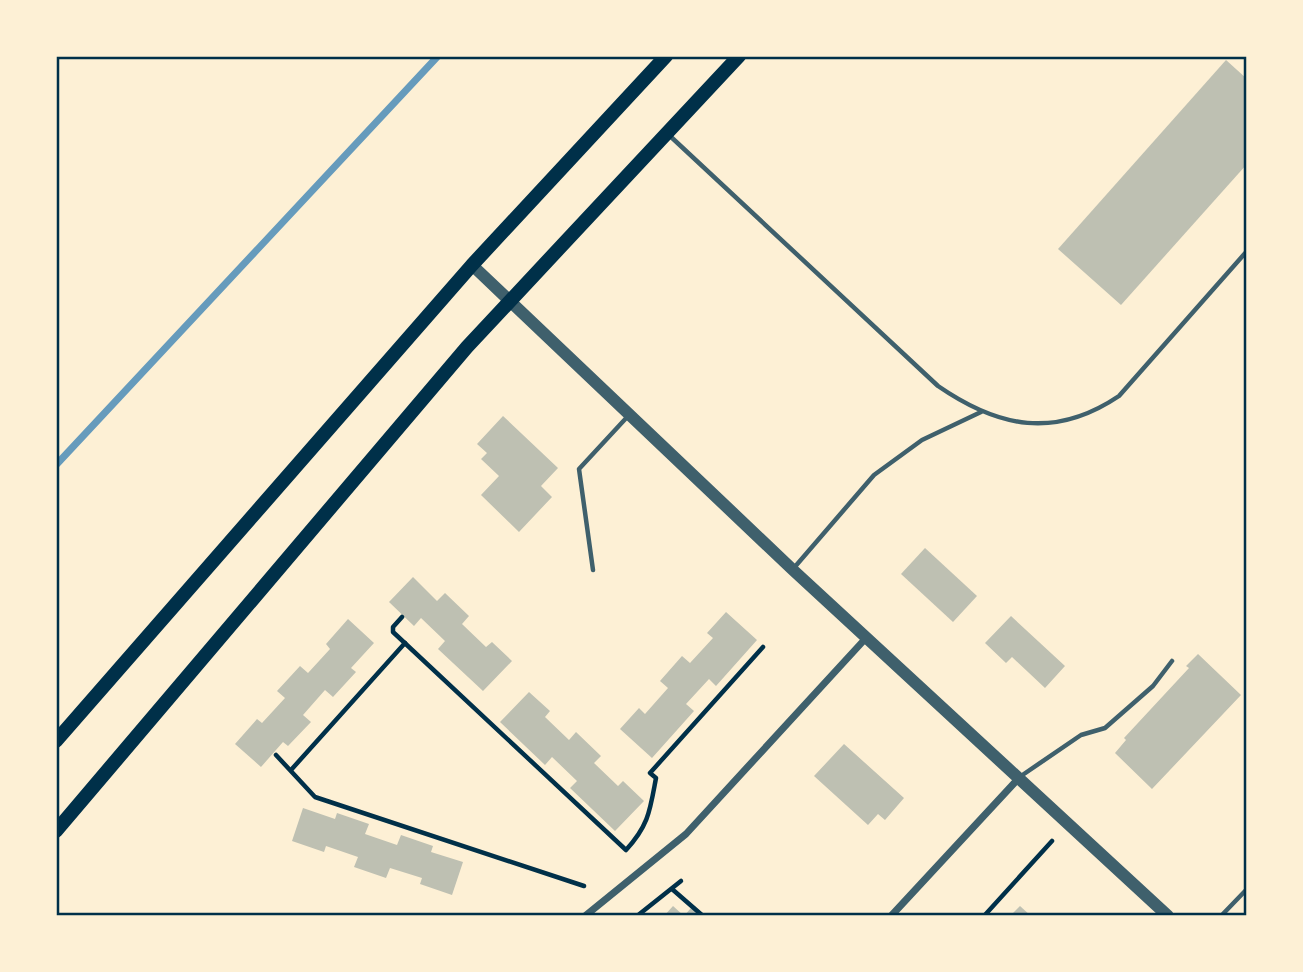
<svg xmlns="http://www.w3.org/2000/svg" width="1303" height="972" font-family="Lora,serif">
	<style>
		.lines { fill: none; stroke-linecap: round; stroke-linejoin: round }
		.stream { stroke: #669bbc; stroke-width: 7 }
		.building { fill: #bec0b2 }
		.path { stroke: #003049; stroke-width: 4.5 }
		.service { stroke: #3f606c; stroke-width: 4.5 }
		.minor { stroke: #3f606c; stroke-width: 7 }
		.tertiary { stroke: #3f606c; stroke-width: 12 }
		.secondary { stroke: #003049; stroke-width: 14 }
		.neatline { fill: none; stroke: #003049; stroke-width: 2.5 }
	</style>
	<rect width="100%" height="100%" fill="#fdf0d5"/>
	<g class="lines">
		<path class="stream" d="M56,465L438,56"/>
	</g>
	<g class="building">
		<path d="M1226,60L1247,79V164L1121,305L1058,249Z"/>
		<path d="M503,416L558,468L541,486L552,497L519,532L481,495L499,476L481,459L487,453L477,444Z"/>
		<path d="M925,548L977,596L953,622L901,574Z"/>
		<path d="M413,577L437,601L445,593L469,616L462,624L486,647L492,642L512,661L483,691L438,649L445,641L421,618L414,626L389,602Z"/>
		<path d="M726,612L757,640L716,686L709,679L686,704L694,711L652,758L620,729L639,708L645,714L668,688L660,681L682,656L690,663L713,638L707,633Z"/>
		<path d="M1011,616L1065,666L1045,688L1012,657L1006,663L985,643Z"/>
		<path d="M348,619L374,643L351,668L356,672L333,697L325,690L303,715L311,722L288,746L283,742L261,767L235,744L257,719L262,723L285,698L277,691L300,666L308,673L330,649L326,644Z"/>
		<path d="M1198,654L1241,695L1152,789L1115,753L1126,740L1124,738L1189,668L1186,666Z"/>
		<path d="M529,692L550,711L545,717L569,740L576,732L601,756L594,763L618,786L623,781L644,801L615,831L570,788L577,781L552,757L545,765L500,722Z"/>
		<path d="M844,744L904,798L885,820L878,814L868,825L814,776Z"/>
		<path d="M303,808L335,819L337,813L369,824L365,834L397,845L401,835L433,846L431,852L463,862L452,895L420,884L422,878L390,868L386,878L354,867L358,857L326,846L324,852L292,841Z"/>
		<path d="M673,906L684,916L691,908L700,916H664Z"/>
		<path d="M1020,906L1031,916H1010Z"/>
	</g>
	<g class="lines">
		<g class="path">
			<path d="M402,617L393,627V632L626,850C649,825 650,810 656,778L650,773L763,647"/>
			<path d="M276,755L315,797L584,886"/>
			<path d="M291,770L405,643"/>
			<path d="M672,889L703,916"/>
			<path d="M637,916L681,881"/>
			<path d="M984,916L1052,841"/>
		</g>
		<g class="service">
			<path d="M670,136L938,386C999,428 1055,439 1119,396L1247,251"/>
			<path d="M793,569L874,475L922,440L981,412"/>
			<path d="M593,570L579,469L629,415"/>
			<path d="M1021,776L1081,735L1105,728L1153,686L1172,661"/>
			<path d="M1221,916L1247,889"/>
		</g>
		<g class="minor">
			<path d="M585,916L686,834L866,638"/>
			<path d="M891,916L1018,779"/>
		</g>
		<path class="tertiary" d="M472,265L793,570L1168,916"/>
		<g class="secondary">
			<path d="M56,741L472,265L666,56"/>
			<path d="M56,831L467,347L739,56"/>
		</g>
	</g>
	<rect width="1303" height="972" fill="none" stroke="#fdf0d5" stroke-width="116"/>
	<rect x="58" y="58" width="1187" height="856" class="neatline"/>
</svg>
